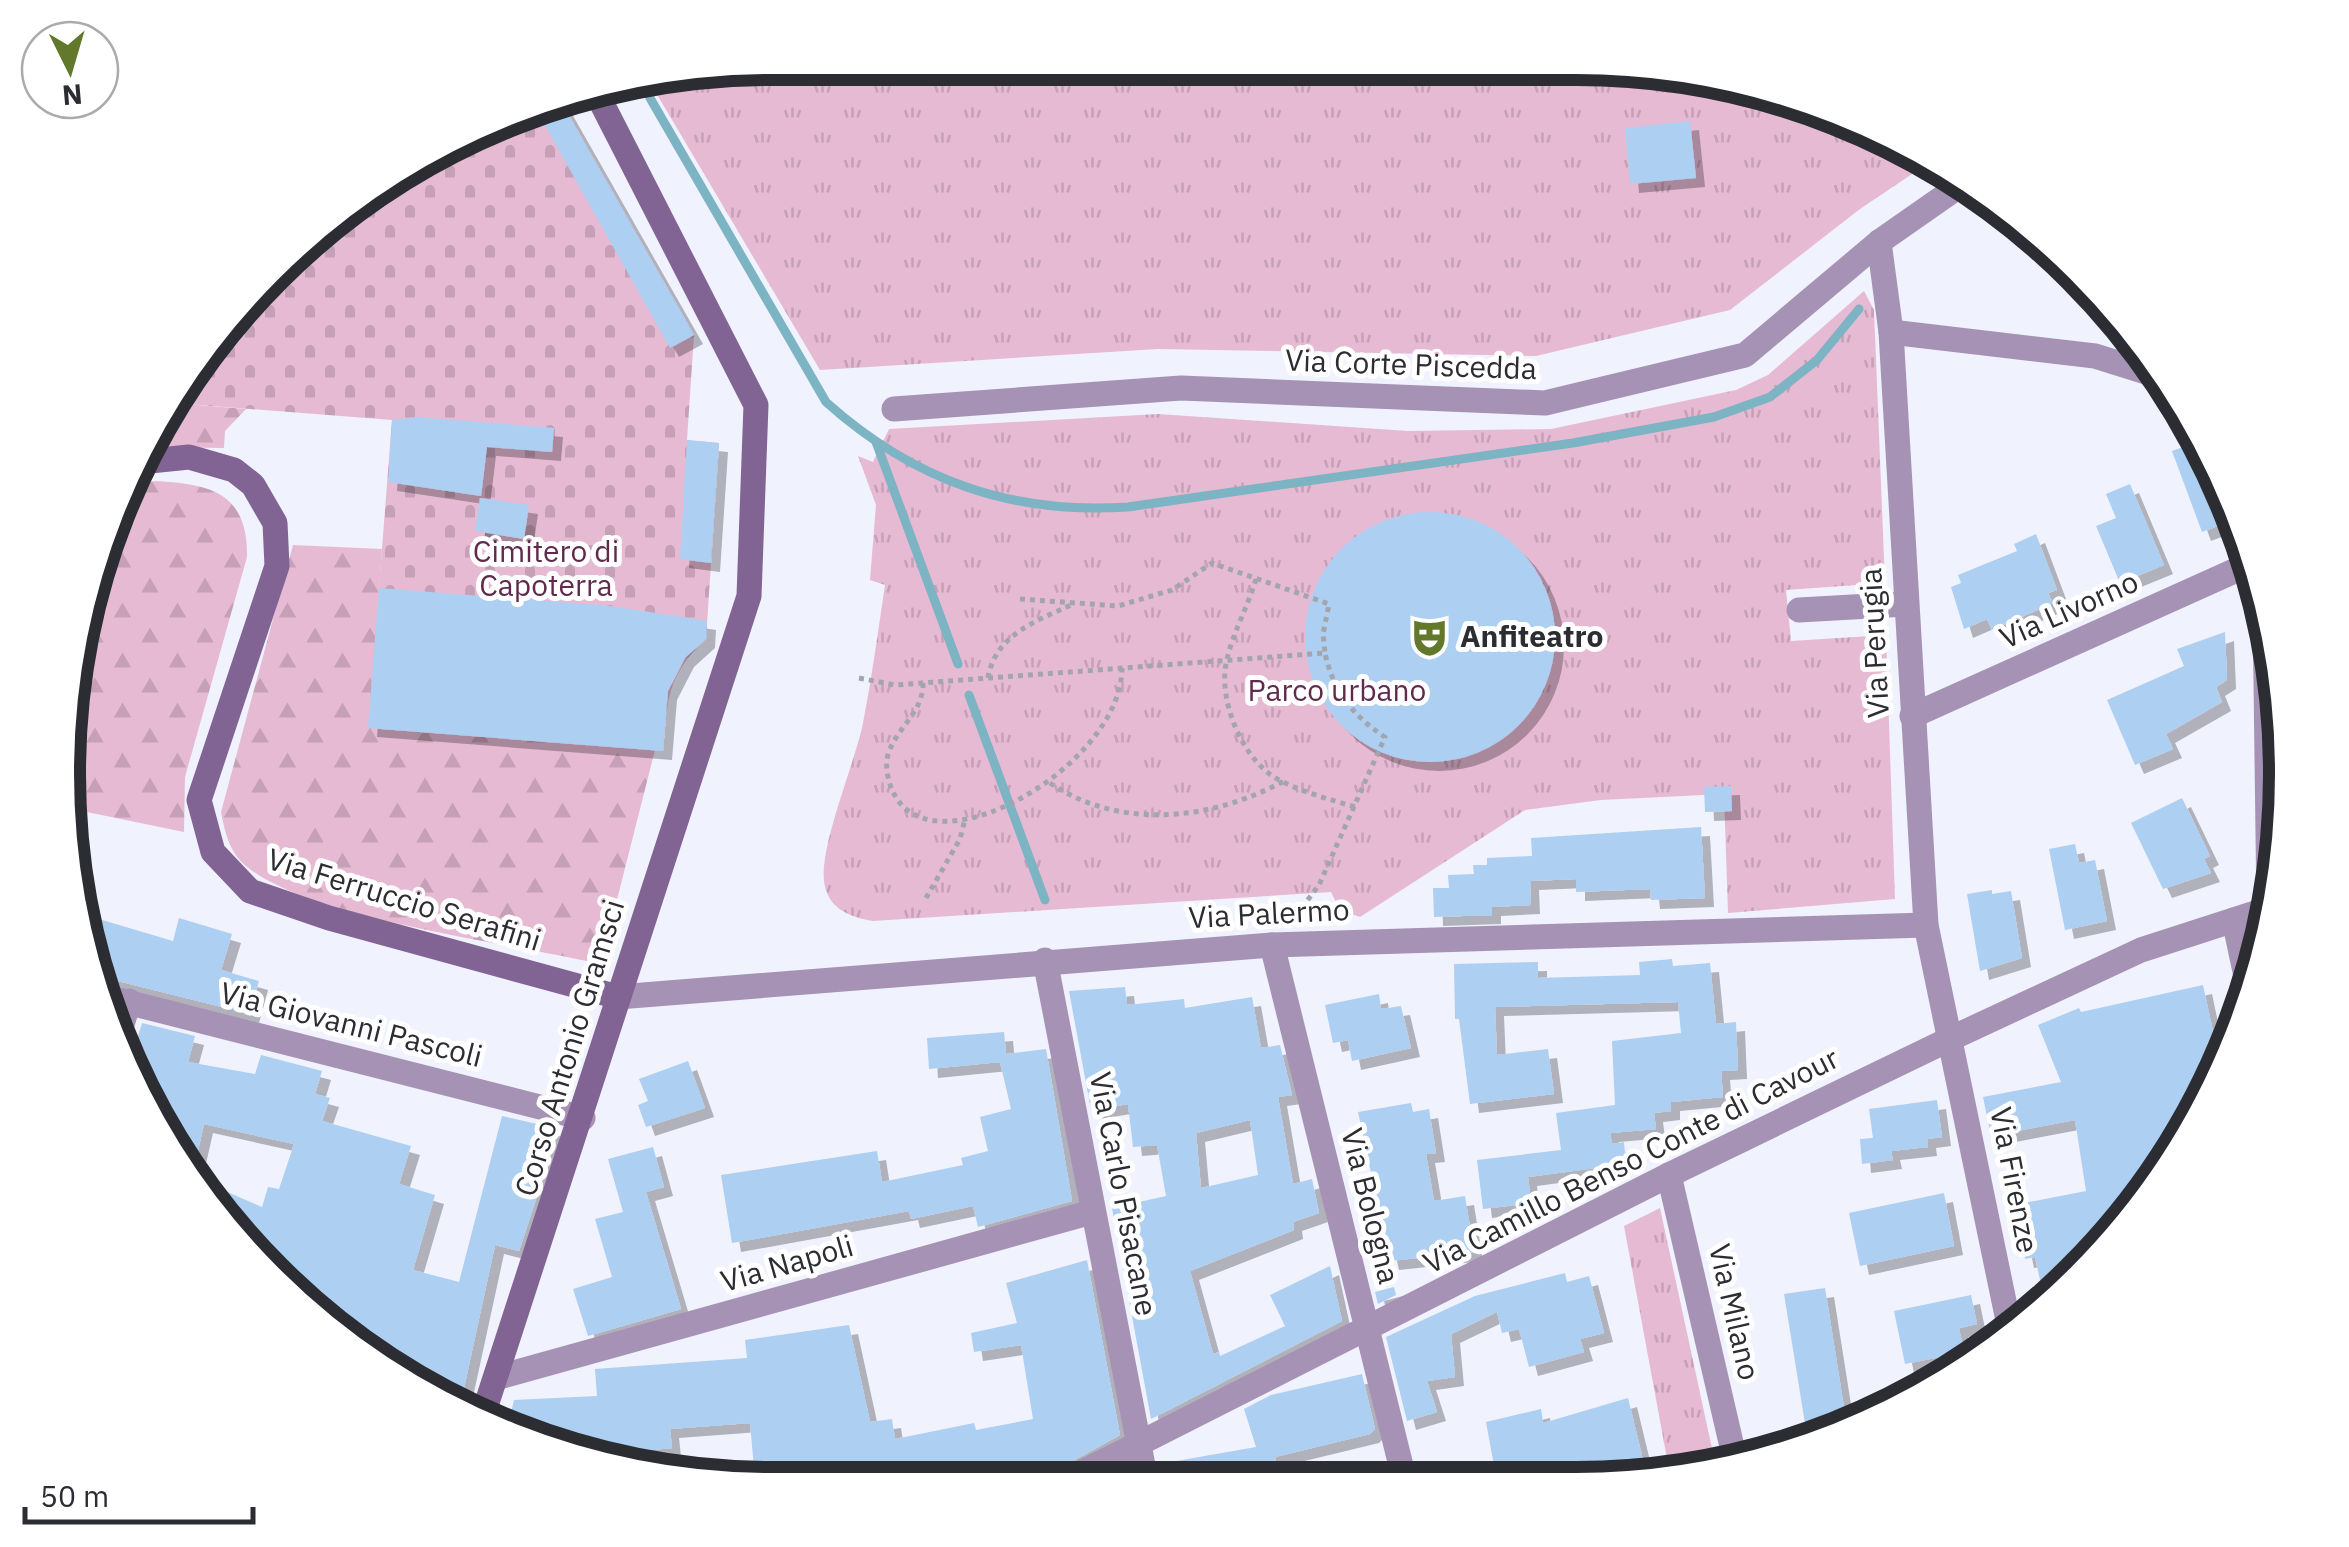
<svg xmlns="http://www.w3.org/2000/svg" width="2349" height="1547" font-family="'IBM Plex Sans',sans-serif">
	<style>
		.grass { fill: url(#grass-tufts) }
		.forest { fill: url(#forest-firs) }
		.cemetery { fill: url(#cemetery-stones) }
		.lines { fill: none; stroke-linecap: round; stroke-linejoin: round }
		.stream { stroke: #7db4c4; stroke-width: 9 }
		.building { fill: #adcff2; fill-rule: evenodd; filter: url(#shadow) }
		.path { stroke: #a3a5ae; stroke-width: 5; stroke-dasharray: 5 5; stroke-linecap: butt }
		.street { stroke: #a692b4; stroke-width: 25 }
		.secondary { stroke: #816394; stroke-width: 25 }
		.labels { text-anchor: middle; stroke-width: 10; stroke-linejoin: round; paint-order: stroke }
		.street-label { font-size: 30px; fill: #2c2d33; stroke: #fff }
		.park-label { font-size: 30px; fill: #602a4d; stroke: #fff }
		.poi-label { font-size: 30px; font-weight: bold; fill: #2c2d33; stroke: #fff; text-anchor: start }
		.rim { fill: none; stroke: #2c2d33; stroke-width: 12 }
	</style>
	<defs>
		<pattern id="grass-tufts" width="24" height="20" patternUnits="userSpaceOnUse" patternTransform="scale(2.5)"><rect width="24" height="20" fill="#e7bad4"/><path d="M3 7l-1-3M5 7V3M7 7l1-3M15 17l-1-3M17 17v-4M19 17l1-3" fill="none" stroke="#c6a0b6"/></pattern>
		<pattern id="forest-firs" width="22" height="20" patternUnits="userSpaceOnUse" patternTransform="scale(2.5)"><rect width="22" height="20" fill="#e7bad4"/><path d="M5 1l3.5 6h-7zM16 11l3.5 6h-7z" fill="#c6a0b6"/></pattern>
		<pattern id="cemetery-stones" width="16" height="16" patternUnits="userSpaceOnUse" patternTransform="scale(2.5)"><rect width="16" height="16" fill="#e7bad4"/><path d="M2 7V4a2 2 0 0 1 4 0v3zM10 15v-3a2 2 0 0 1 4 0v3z" fill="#c6a0b6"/></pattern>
		<filter id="shadow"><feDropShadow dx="9" dy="9" stdDeviation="0" flood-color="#0004"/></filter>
	</defs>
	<rect width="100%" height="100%" fill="#f0f2fd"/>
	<g class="grass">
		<path d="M774,63L1669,69L1889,136L1930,162L1860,209L1730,310L1536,356L1158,349L820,370L652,86Z"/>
		<path d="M1864,291L1874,310L1885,583L1786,590L1791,641L1886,635L1895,899L1728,913L1724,794L1601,800L1525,810L1360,917L1340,910L1331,892L873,921C849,917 827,908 824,881C820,844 855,763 863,723C872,677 878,631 885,585L870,580L876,505L858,456L873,462L889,429L1158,414L1408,431L1551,429L1736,390L1768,375Z"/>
		<path d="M1660,1208L1716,1467L1670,1475L1624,1226Z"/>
	</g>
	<g class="forest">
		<path d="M173,403L246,409L225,431L224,448L148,447Z"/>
		<path d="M156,481C211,484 248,493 247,557L185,777L184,832L72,809L64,731L116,502L126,485Z"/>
		<path d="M293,545L382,549L369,728L655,750L606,943L597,956L587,961C504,943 306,917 246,866C229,852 225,832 221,812Z"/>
	</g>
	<path class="cemetery" d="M559,98L694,335L687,440L719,443L706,639C667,675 667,700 663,751L368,728L392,420L173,403L210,340L378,183L545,100Z"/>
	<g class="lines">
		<g class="stream">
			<path d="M647,83L650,98L826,402C913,480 1011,515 1128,507L1573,443L1714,417L1770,397L1817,360L1859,309"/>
			<path d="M876,442L958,664"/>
			<path d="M969,695L1045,900"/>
		</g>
	</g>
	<g class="building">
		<path d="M559,98L694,335L670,348L534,106Z"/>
		<path d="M1690,121L1696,178L1630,184L1625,128Z"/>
		<path d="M417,417L554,428L552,452L487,447L481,496L388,482L392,420Z"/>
		<path d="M687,440L719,443L711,563L680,559Z"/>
		<path d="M2202,440L2236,519L2202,532L2172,451Z"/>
		<path d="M2130,484L2164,565L2120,583L2096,526L2116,518L2106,494Z"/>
		<path d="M480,498L529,505L524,539L475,531Z"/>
		<circle cx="1430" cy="637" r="125"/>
		<path d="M2036,534L2057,590L2048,593L2053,603L1992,630L1987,619L1964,629L1951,587L1961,583L1958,575L2017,551L2014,544Z"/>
		<path d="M379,588L611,606L707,621L706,639L685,658L668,691L663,751L368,728Z"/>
		<path d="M2225,632L2227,680L2216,687L2222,702L2166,734L2173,749L2135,765L2107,700L2184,666L2177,649Z"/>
		<path d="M1731,786L1732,811L1705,812L1704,787Z"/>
		<path d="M2182,798L2210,856L2204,859L2211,873L2163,889L2131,823Z"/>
		<path d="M1701,827L1705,898L1651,900L1650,889L1576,892V879L1530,881L1531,905L1492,907V915L1434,917L1433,888H1449L1448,875L1474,874L1473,865H1487V858L1532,856L1531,838Z"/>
		<path d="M2075,844L2079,863L2095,860L2107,921L2065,930L2049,849Z"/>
		<path d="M1992,890V894L2011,891L2022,958L1980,971L1967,894Z"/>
		<path d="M82,914L173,941L179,918L232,934L221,970L259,981L250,1014L94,975L87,957Z"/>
		<path d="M1672,959L1673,966L1710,963L1716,1024L1736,1022L1738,1070L1721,1071L1723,1097L1671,1102V1111L1654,1113L1656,1129L1610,1133L1612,1144L1624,1142L1626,1164L1528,1177L1531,1203L1483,1209L1477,1160L1561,1150L1556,1113L1615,1105L1612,1041L1681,1033L1678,1002L1495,1007L1497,1055L1548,1049L1554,1094L1470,1104L1459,1019H1455L1454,964L1538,962V978L1640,975L1639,962Z"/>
		<path d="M2203,985L2220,1065L2191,1130L2110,1243L2045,1303L2035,1257L2025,1259L2014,1205L2086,1191L2075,1120L1991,1136L1983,1097L2061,1082L2038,1025L2079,1008L2081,1012Z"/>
		<path d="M1125,987L1127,1005L1184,999L1185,1008L1252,997L1261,1048L1280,1045L1292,1095L1278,1097L1293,1184L1312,1179L1319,1213L1293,1222L1294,1230L1190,1271L1213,1354L1219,1352L1220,1356L1285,1326L1270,1295L1330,1266L1342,1321L1151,1419L1112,1208L1166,1196L1157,1145L1133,1147L1128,1104L1091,1110L1069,991ZM1250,1120L1258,1175L1201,1188L1196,1133Z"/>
		<path d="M1379,994L1381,1009L1401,1006L1411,1048L1352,1061L1348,1040L1333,1043L1325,1005Z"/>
		<path d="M142,1023L195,1036L188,1062L255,1074L261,1055L322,1071L315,1094L330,1098L322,1121L411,1146L399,1184L435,1195L413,1270L459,1282L502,1116L559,1129L519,1251L495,1245L459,1411L304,1308L198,1179L262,1207L268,1187L279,1189L294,1144L204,1124L193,1172L158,1130L130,1062Z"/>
		<path d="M1004,1032L1006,1054L1046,1049L1072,1201L978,1227L973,1206L911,1219L909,1211L732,1243L721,1175L877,1151L882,1182L963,1165L961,1158L988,1151L980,1117L1011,1109L1000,1062L929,1069L927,1038Z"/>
		<path d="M688,1061L705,1108L646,1127L638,1105L648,1101L639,1079Z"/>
		<path d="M1937,1100L1942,1137L1927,1139L1928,1147L1891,1151L1893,1160L1862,1164L1860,1139L1873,1138L1869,1109Z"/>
		<path d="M1411,1103L1413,1112L1429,1109L1436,1153L1426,1154L1434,1201L1465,1196L1474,1252L1390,1261L1358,1112Z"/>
		<path d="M653,1147L664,1187L646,1192L681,1309L588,1336L573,1289L612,1277L595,1219L623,1212L608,1159Z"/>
		<path d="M1944,1193L1954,1246L1860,1266L1849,1213Z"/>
		<path d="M1087,1260L1120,1435L1038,1480L864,1479L863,1472L792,1479L791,1465L754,1468L750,1423L670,1429L672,1448L630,1452L631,1463L508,1426L514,1400L597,1396L595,1369L747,1358L745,1340L849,1325L870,1422L892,1419L895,1439L974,1423L976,1430L1033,1419L1021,1345L974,1352L971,1333L1017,1323L1006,1283Z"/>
		<path d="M1565,1273L1567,1282L1589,1276L1604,1333L1580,1339L1584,1352L1529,1367L1519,1329L1502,1333L1497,1312L1451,1334L1455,1377L1427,1381L1437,1412L1407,1421L1386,1337L1475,1296Z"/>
		<path d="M1394,1287L1396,1295L1378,1304L1375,1292Z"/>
		<path d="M1825,1288L1847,1427L1808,1442L1784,1294Z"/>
		<path d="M1971,1295L1977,1324L1959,1328L1964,1352L1905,1364L1894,1311Z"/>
		<path d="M1362,1374L1375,1429L1370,1434L1275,1457L1279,1481H1162L1159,1464L1256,1447L1244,1409L1271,1395Z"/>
		<path d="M1628,1398L1643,1460L1573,1478L1574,1483L1497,1482L1486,1422L1541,1409L1543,1423Z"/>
	</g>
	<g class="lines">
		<g class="path">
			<path d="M1256,579C1248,606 1233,633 1227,659C1217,698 1241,756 1274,777C1297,791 1329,799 1355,807"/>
			<path d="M1020,599L1118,606L1172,590L1212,563L1329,604L1323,634L1325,653"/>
			<path d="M859,678L895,685L1325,653C1333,691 1353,716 1385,737L1319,885L1304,905L1305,916"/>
			<path d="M988,678C995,635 1036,621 1071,605"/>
			<path d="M923,683C924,718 882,736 887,771C904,891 1122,772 1122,668"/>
			<path d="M1050,783C1121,831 1212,820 1284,781"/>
			<path d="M926,898L960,839L965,819"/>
		</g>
		<g class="street">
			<path d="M1879,242L1891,332L1926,925L2011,1335"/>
			<path d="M1891,332L2095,356L2162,377"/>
			<path d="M894,409L1181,388L1545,403L1745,355L1879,242L1962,184"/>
			<path d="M2265,606L2269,909"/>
			<path d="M1799,610L1906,604"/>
			<path d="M1912,716L2252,563"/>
			<path d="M2234,920L2250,995"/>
			<path d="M1272,945L1405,1482"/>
			<path d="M1045,960L1146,1481"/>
			<path d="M103,996L583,1118"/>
			<path d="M618,997L1272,945L1926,925"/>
			<path d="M119,1035L129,1001"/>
			<path d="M1669,1175L1736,1464"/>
			<path d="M499,1377L1092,1212"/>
			<path d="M1067,1480L1669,1175L1952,1038L2141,950L2271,908"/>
		</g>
		<g class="secondary">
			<path d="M140,462L189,457L234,470L253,485L275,523L277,566L199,800L213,852L250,891L329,918L618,997"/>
			<path d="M482,1418L749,596L756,405L596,92"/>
		</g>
	</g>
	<defs>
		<symbol id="theatre-bare" viewBox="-9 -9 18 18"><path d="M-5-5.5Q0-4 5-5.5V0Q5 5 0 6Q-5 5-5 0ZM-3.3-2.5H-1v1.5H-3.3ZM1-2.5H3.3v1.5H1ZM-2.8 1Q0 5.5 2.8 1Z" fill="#62792c" stroke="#fff" stroke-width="2.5" paint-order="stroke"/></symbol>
	</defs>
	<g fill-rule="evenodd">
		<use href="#theatre-bare" x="1402" y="610" width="55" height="55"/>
	</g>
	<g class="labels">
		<g class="street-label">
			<text transform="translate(1411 365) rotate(2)" y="10">Via Corte Piscedda</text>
			<text transform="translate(2069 610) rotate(-24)" y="10">Via Livorno</text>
			<text transform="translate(1875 643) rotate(-93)" y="10">Via Perugia</text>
			<text transform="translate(404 900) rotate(17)" y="10">Via Ferruccio Serafini</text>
			<text transform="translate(1269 914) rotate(-3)" y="10">Via Palermo</text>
			<text transform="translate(351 1025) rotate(14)" y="10">Via Giovanni Pascoli</text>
			<text transform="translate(570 1048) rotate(-73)" y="10">Corso Antonio Gramsci</text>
			<text transform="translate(1631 1161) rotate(-27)" y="10">Via Camillo Benso Conte di Cavour</text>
			<text transform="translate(2014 1180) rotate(79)" y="10">Via Firenze</text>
			<text transform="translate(1123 1194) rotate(79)" y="10">Via Carlo Pisacane</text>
			<text transform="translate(1370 1206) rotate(76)" y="10">Via Bologna</text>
			<text transform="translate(787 1264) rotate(-16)" y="10">Via Napoli</text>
			<text transform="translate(1734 1312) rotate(77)" y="10">Via Milano</text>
		</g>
		<g class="park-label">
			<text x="546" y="562">Cimitero di<tspan x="546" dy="34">Capoterra</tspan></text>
			<text x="1337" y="701">Parco urbano</text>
		</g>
		<g class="poi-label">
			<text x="1460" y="647">Anfiteatro</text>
		</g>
	</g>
	<path d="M0 0H2349V1547H0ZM773 80H1576A693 693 0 0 1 2269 773V774A693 693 0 0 1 1576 1467H773A693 693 0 0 1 80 774V773A693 693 0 0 1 773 80Z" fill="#fff" fill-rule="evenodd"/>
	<path class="rim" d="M773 80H1576A693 693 0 0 1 2269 773V774A693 693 0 0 1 1576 1467H773A693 693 0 0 1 80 774V773A693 693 0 0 1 773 80Z"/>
	<g transform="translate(70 70) rotate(175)"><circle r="48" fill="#ffffff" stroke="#ababad" stroke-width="2.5"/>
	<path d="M0-8L18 38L0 25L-18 38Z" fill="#62792c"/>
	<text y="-15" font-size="28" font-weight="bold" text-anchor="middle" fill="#2c2d33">N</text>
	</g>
	<path d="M25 1507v15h228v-15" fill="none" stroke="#2c2d33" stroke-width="5"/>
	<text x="40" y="1507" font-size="30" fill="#2c2d33" stroke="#ffffff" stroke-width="8" paint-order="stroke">50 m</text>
</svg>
